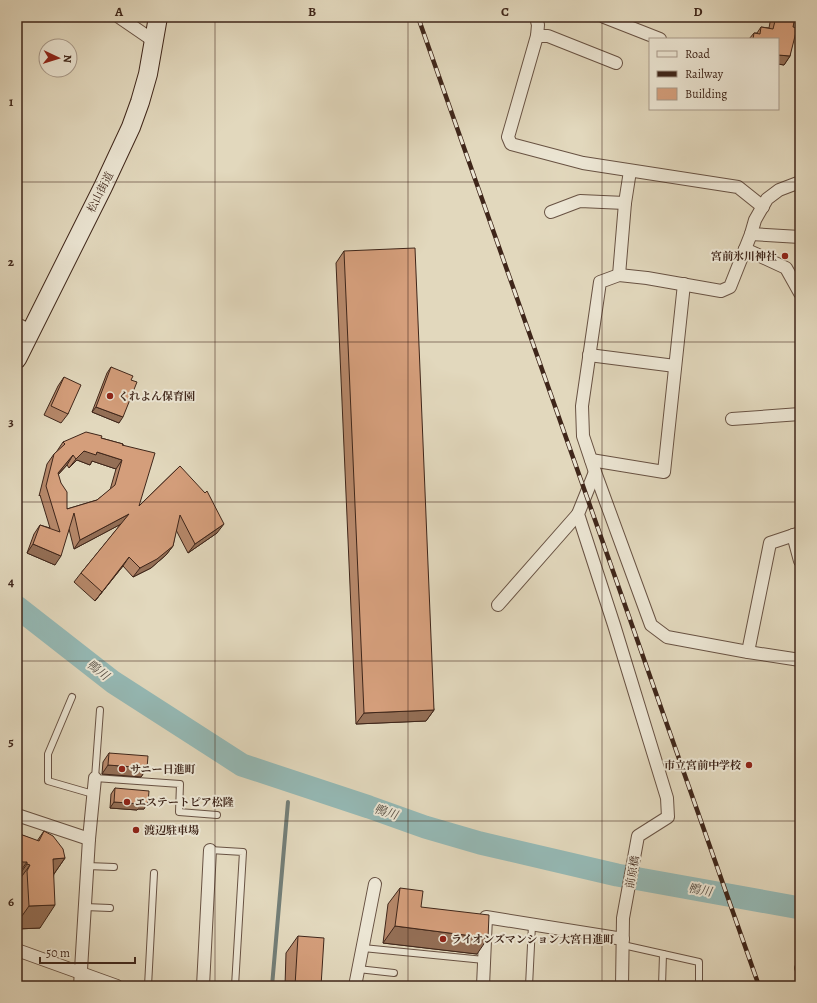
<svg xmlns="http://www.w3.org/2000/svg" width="817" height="1003" font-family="Alegreya,'Noto Serif JP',serif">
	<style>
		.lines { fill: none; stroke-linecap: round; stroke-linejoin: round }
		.stream { stroke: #737e77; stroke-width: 4 }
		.river { stroke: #95b9b5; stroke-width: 23 }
		.lane-casing { stroke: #685243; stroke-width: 8 }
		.street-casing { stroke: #685243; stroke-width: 14 }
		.secondary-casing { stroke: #3f261a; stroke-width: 20 }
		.lane { stroke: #ece6d4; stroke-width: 6 }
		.street { stroke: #ece6d4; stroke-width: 12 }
		.secondary { stroke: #ece6d4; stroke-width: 18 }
		.rail-casing { stroke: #3f261a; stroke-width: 4.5 }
		.rail { stroke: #ece6d4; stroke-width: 3; stroke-dasharray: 9; stroke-linecap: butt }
		.wall { fill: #b6886a; stroke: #3f261a; fill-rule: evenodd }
		.shaded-wall { fill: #946f56; stroke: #3f261a }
		.building { fill: #d49e7b; stroke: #3f261a; fill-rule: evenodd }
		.grid { fill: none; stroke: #3f261a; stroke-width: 1; stroke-opacity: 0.55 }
		.poi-dot { fill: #8f2418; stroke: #ece6d4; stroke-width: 1.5 }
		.labels { text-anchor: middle; stroke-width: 4; stroke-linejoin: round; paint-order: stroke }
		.street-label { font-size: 11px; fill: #3f261a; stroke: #ece6d4 }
		.poi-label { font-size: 11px; font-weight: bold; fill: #3f261a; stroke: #ece6d4; text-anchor: start }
		.water-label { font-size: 12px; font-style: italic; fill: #544b41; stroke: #ece6d4 }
		.neatline { fill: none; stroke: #3f261a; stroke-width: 1.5 }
		.grid-label { font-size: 13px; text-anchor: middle; font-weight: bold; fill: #3f261a }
	</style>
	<rect width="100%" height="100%" fill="#e2d8bd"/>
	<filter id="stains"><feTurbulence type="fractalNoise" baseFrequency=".005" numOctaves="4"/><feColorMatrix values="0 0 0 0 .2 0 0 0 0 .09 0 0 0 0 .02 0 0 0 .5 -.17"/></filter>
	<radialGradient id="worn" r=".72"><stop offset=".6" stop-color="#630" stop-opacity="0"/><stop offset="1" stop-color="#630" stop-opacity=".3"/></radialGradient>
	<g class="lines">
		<path class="stream" d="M272,986L288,802"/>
		<path class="river" d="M17,607L113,682L242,765L369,807L425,827L480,843L617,875L800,908"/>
		<defs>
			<g id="lane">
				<path d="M72,697L48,754V781L93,794"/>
				<path d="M100,710L95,778L180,784L179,812L217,815"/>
				<path d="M210,850L243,852L235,986"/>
				<path d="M87,866L114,867"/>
				<path d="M85,907L110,908"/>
				<path d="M623,945L699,962V986"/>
				<path d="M363,948L484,960"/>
				<path d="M798,968H800"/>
				<path d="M358,969L394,973"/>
				<path d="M148,986L154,873"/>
				<path d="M529,986L532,925"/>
				<path d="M662,986L663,954"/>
			</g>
			<g id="street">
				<path d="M119,17L154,41"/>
				<path d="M536,17L538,25L537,36L508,137L511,144L583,163L738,187L763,207"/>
				<path d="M604,17L660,39"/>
				<path d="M537,36H548L616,63"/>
				<path d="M800,182L779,190L767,199L755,220L751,234L730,287L721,291L647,278L619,275L600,282L582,406L583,436L595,472L651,625L667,637L748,652L800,660"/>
				<path d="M551,212L580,201L625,203"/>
				<path d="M751,234L800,237"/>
				<path d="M745,249L786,268L800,293"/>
				<path d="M619,275L625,203L630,171"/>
				<path d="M17,324L31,331"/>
				<path d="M589,355L675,366"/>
				<path d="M732,419L800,414"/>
				<path d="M591,460L664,472L684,284"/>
				<path d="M595,472L578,514L614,625L667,798L668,817L638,836L623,918L622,986"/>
				<path d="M793,535L800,561"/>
				<path d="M498,605L578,514"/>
				<path d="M748,652L770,543L800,533"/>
				<path d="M17,815L89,839"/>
				<path d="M17,950L117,986"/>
				<path d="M80,986L89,839L95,778"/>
				<path d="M203,986L210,850"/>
				<path d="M355,986L375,884"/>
				<path d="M483,986L486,917L623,939"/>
			</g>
			<path id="secondary" d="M17,359L103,187L131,127L140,102L148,74L158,17"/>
		</defs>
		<use href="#lane" class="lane-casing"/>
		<use href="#street" class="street-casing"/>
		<use href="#secondary" class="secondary-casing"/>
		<use href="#lane" class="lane"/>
		<use href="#street" class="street"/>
		<use href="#secondary" class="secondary"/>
		<defs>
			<path id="rail" d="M418,17L759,986"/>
		</defs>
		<use href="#rail" class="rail-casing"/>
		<use href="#rail" class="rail"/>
	</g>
	<g class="wall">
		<path d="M771,17H795L793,27L790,56L784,65L778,64V39H749L754,33H757L761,27L769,28Z"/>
		<path d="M344,251L434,710L426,721L356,724L336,263Z"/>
		<path d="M111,367L131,380L119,423L92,412L107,373Z"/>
		<path d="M64,377L68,414L61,423L44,415L58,386Z"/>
		<path d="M101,438L123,444L139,506L180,466L217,533L188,553L176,530L173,546L166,555L151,568L133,577L123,566L95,601L74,582L81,573L121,524L74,549L69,529L55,565L27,553L34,534L40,525L50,528L40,495L39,496L47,464L54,454L57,451L63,442ZM77,460L90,465L92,461L116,469L110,490L97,500L67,509L58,475L67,465L69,468Z"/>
		<path d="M109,753L147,768L141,777L102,774L103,762Z"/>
		<path d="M115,788L148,803L144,809H138L137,810L110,808L111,794Z"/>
		<path d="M44,831L65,858L54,874L40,928L17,929V833L37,841Z"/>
		<path d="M400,888L421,907L477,954L383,943L388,904Z"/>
		<path d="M298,936L321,986H285L286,953Z"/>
	</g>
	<g class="shaded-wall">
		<path d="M778,55L790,56L784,65L778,64Z"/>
		<path d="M96,407L123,417L119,423L92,412Z"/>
		<path d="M84,451L97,452L122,460L116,469L92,461L90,465L77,460L69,468L76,459Z"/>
		<path d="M73,455L67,465L51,482L58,473Z"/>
		<path d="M129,514L123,523L74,549L80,540Z"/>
		<path d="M224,524L217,533L188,553L195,544Z"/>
		<path d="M33,544L61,556L55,565L27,553Z"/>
		<path d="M173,546L166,555L151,568L133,577L140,568Z"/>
		<path d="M129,557L123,566L95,601L102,592Z"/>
		<path d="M434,710L426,721L356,724L364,713Z"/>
		<path d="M108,765L147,768L141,777L102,774Z"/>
		<path d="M114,802L141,803H148L144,809H138L137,810L110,808Z"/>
		<path d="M65,858L49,881L53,859Z"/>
		<path d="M17,860L27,862L17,876Z"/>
		<path d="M27,864L30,865L17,883V878Z"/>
		<path d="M55,905L40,928L17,929V923L29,906Z"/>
		<path d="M395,926L488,938L477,954L383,943Z"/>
	</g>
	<g class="building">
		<path d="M776,17H795L793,27L797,28L790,56L778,55V39H753L754,33L760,34L761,27L773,29Z"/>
		<path d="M415,248L434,710L364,713L344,251Z"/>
		<path d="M111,367L133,376L131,380L137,382L123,417L96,407Z"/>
		<path d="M64,377L81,385L68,414L51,406Z"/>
		<path d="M86,432L102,436L101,438L123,444L122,445L155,453L139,506L180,466L205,493L207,491L224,524L195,544L180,515L173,546L157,559L140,568L129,557L102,592L81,573L129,514L80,540L74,513L61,556L33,544L40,525L60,532L46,486L54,454L65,444L63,442ZM84,451L96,455L97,452L122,460L115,485L97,500L67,509V492L61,483L58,473L73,455L76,459Z"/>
		<path d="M109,753L148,756L147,768L108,765Z"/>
		<path d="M115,788L149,791L148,803H141V804L114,802Z"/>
		<path d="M44,831L53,836L63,849L65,858L53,859L55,905L29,906L27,871L30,865L27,864V862H23L17,860V833L39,841Z"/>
		<path d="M400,888L423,891L421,907L489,915L488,938L395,926Z"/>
		<path d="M298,936L324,938L321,986H295Z"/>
	</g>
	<path class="grid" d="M215,17V986M408,17V986M602,17V986M17,182H800M17,342H800M17,502H800M17,661H800M17,821H800"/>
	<g class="poi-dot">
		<circle cx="785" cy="256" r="4"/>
		<circle cx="110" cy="396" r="4"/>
		<circle cx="749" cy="765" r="4"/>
		<circle cx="122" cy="769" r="4"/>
		<circle cx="127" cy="802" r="4"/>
		<circle cx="136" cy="830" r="4"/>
		<circle cx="443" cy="939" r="4"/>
	</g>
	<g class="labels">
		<g class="street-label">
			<text transform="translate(100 192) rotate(-63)" y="4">松山街道</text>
			<text transform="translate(632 872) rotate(-80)" y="4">前原橋</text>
		</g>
		<g class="poi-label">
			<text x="777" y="260" text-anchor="end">宮前氷川神社</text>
			<text x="118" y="400">くれよん保育園</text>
			<text x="741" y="769" text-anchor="end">市立宮前中学校</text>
			<text x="130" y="773">サニー日進町</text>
			<text x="135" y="806">エステートピア松隆</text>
			<text x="144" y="834">渡辺駐車場</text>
			<text x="451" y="943">ライオンズマンション大宮日進町</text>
		</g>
		<g class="water-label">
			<text transform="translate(98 670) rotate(38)" y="4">鴨川</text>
			<text transform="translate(386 812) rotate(18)" y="4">鴨川</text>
			<text transform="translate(700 890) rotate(10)" y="4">鴨川</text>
		</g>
	</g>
	<rect width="817" height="1003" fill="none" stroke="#e2d8bd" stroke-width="44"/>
	<rect x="649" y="38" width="130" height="72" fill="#ece6d4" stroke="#a7998a"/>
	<rect x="657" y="51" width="20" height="6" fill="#ece6d4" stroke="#a7998a"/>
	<text x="685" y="58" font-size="12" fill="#3f261a">Road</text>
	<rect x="657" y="71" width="20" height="6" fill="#3f261a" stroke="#a7998a"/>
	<text x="685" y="78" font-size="12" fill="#3f261a">Railway</text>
	<rect x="657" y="88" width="20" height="12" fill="#d49e7b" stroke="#a7998a"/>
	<text x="685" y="98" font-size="12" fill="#3f261a">Building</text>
	<g transform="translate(58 58) rotate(94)"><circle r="19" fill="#ece6d4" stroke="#a7998a"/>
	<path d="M0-3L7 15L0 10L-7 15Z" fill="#8f2418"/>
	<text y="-6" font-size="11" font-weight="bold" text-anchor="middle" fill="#3f261a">N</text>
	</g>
	<path d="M40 957v6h95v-6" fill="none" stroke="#3f261a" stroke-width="2"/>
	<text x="46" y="957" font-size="12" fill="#3f261a" stroke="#ece6d4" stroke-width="3" paint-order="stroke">50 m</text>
	<rect x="22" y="22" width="773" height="959" class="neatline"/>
	<g class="grid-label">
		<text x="119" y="16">A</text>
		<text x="312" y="16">B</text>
		<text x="505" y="16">C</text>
		<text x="698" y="16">D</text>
		<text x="11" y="106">1</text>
		<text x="11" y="266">2</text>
		<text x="11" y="426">3</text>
		<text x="11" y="586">4</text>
		<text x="11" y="746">5</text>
		<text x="11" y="906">6</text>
	</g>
	<rect width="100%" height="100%" filter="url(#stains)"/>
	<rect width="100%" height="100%" fill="url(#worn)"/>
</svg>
